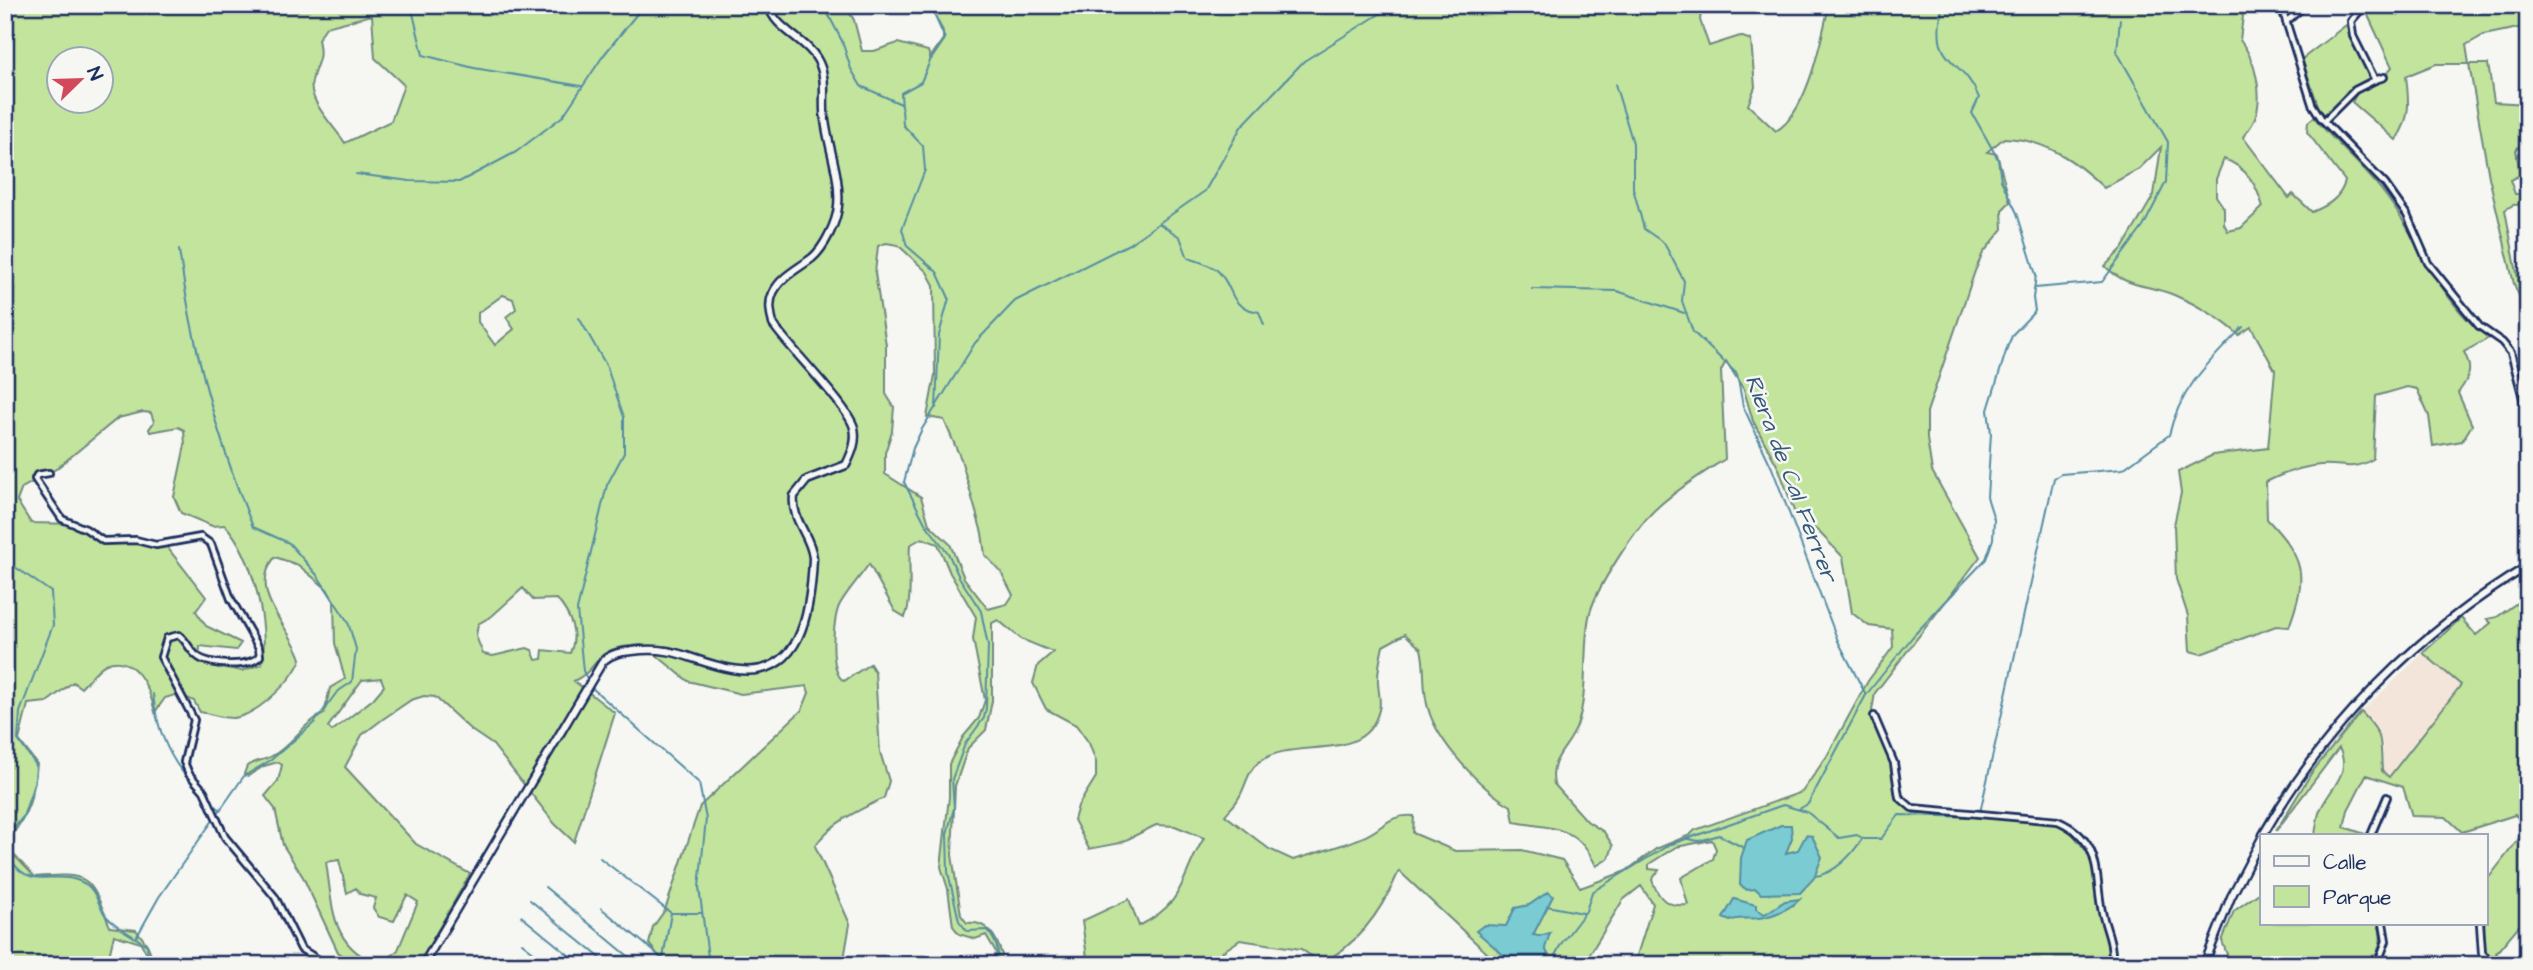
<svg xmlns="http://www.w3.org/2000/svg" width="2533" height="970" font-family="'Architects Daughter',sans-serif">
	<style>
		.built { fill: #f4e5da }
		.green { fill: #c3e49d; stroke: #6f8a7e; stroke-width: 2; fill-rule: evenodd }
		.water { fill: #7acbd2; stroke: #548da4; stroke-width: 2 }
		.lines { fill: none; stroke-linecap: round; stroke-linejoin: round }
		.stream { stroke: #548da4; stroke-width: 2 }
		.street-casing { stroke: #1b2f5e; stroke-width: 10 }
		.secondary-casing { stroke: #1b2f5e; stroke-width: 11 }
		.street { stroke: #f6f6f2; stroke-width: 4.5 }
		.secondary { stroke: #f6f6f2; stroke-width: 6 }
		.labels { text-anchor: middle; stroke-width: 5; stroke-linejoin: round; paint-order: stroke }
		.water-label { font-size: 23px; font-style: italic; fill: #33567b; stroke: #f6f6f2 }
	</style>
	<rect width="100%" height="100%" fill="#f6f6f2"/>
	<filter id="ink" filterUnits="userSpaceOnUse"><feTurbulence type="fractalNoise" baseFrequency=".0143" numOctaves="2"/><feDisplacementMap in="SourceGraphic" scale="14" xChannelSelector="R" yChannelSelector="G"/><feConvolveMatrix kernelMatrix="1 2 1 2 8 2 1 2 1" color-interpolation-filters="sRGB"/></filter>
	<g filter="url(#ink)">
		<path class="built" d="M2423,653L2461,685L2388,778L2382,771L2383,745L2378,729L2361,712Z"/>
		<g class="green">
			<path d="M5,5H845L854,20L862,51H874L898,43L928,51L930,58L943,39V31L929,5H1702L1700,20L1709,46L1740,36L1751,40L1755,87L1748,105L1776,131C1808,112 1821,40 1829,5H2235L2243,16L2240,40C2255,59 2264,94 2255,118C2253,125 2247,131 2243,137L2289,198L2293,194L2312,212C2327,206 2341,198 2345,181L2307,132L2308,122L2314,117C2337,145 2365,167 2386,196C2422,243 2439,303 2489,338L2464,352C2473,369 2470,377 2458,393L2472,425L2462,441L2433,446L2429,416L2417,389L2407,387L2376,396L2373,459C2351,472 2343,463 2320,465C2300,467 2284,473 2266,482L2267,519C2305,560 2308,574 2289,627L2276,626L2201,654L2190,651L2188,616L2176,579L2174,525L2181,493L2178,472L2213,455L2268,448L2275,370L2251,327L2239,335C2222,319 2196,304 2174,295C2147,284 2126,288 2105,266L2122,249L2154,195L2161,147L2139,169L2104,188C2076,161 2045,139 2004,138L1987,152L1997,154L2010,202L2002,210L2003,229L1983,253L1975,271L1927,412V439L1932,471L1980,557L1875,693L1872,711L1895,772L1902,801L1914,813L1950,811L2057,823L2071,832L2096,863L2112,965H1634L1653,904L1641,886L1623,900L1583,965H1480L1490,956L1399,871C1383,908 1359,945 1321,963L1301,949L1240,940L1222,952V965H1088L1082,921L1129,899L1139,926C1187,902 1179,879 1204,838L1175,826L1156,825L1120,843L1089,849L1074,820L1078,806L1096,777V762L1089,743L1076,725L1046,709L1033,683L1038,665L1053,652L1021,639L998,620L992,623V701L986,730L968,748L955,786L952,855L961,915L967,923C987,920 997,938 1002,955L998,965H983L995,957L996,952L986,935L975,939L959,934L953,926L948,889L941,867L949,797V764L963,737L979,718L985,700L973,639L976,617L950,573L938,544L922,538L910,545C908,566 913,600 905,617L895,611L869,564C860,577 848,590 840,604C832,618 829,673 844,681L870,664L875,672L880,752L889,781L884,798C859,810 830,823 815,846L850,924L843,965H658L662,960L649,944L653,927L665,910L700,806L802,710L809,693L807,686L741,694L688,681L644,645C631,646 614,646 604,654C591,665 593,671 574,681L615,713L574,842L555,824L493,745L471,730L435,697L424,696L411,700L383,719L362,735L345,767L416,844L470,874L418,965H381L398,950L418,902L407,895L394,921L379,917L373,908L376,898L360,894L356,888L347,893L339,860L326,862C333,907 330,948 381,965H355L338,952L303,877L283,845L275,809L265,796L278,781L282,765L278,762L264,766L248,776L244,774L247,766C255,761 265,760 272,756C293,745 302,723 324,714L330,688L345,679L335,643L334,601L327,589L298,565L275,557C246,593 292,628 301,659C293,680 257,716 233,718C221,718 212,714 200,712L194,701L178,694L165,698L155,712C150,690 135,652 106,664C97,668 88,681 81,688L73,682L47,702L28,704L19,740L37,764C34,795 28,816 8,840L10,851L35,877C91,872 90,877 110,927L136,930C146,942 152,949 152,965H147V954L141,943L114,935L107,965H5ZM372,15L375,58L404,85L391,121L345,143C335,127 307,101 312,81C316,61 323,62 318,39L326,27ZM60,60H102V102H60ZM2224,159C2247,167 2257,186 2263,207L2241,228L2228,231L2224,224V208L2216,196V179ZM886,243L898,245L927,272L934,285L935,375L927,417L944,420L961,459L982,533L985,555L1001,572L1013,595L1007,604L988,609L964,578L950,544L929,524L921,497L885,474V453L892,431L894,407L886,394V345L875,273L878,246ZM503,295L513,299L516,309L506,317L514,329L495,345L478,322V313ZM1726,361L1744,390L1753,421L1779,469L1795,514L1819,532L1843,557L1852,613L1869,626L1892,629L1893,647L1868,681L1827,756L1802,792L1695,830L1690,835L1656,849L1626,871L1583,887H1580L1562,860L1522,850L1455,851L1413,833L1414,816C1386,814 1385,829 1361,838C1339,847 1315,853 1293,860L1269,849L1225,815C1229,810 1235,805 1238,799C1246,787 1247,771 1259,762C1294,735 1365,766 1379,710C1382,700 1377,688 1378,678C1378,667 1381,656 1383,646L1405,634L1421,649C1426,668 1422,689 1428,708C1437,742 1481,789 1511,806L1514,822C1554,829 1577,825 1596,866L1609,858L1613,846L1604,832L1587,821L1554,784C1548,757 1571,747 1578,723C1589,688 1582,653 1589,617C1594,590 1638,524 1659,506C1679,488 1702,474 1725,459L1721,371ZM143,412L151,413L154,422L149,429L150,432L178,427L184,430L185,445L174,497L181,513L212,526L225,525C253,555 269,624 262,664L242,671L199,662L200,646L236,650L241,643L206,626L196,611L206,597L167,547L104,538L89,527L76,524L31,523L17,501L22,488L56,469L118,418ZM523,588L533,600L557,599C570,615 579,633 570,653L543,650L542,659L536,660L532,650L527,648L493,656L483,654L476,636L478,624L492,616ZM381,678L384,686L373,699L332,731L328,727L362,680ZM1712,840L1716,849L1713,859L1681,878L1688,905C1667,907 1659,900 1652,880L1659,870L1649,869V864L1676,847Z"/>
			<path d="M2371,5H2528V26L2484,35L2466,45L2469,64H2488L2494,102L2528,104V145L2523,142L2516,150L2520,175L2510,180L2515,194H2528V204L2513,205L2505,210L2523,305L2514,284L2489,177L2469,64H2436L2406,76C2409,101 2411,118 2396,140L2352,102L2357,93L2378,83L2392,67L2365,9Z"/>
			<path d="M2346,25L2369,78L2348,90L2327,115L2320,111L2302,59Z"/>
			<path d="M2528,595V915L2496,953L2504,963L2487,956L2483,948L2487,880L2524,832L2526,825L2515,815L2462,832L2446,817L2412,816L2403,787L2366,775L2348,810L2344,827L2368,835H2315C2316,828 2317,820 2319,813C2327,790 2353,775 2339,748L2276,831L2312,772L2361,712C2385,736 2380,740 2382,771L2389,777L2461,685L2423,653L2461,618L2476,635L2491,623L2487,619L2497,617Z"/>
			<path d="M2262,891V923H2377C2385,938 2378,950 2372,965H2231L2222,941L2234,911Z"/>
		</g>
		<g class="water">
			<path d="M1781,825H1791L1792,838L1786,853L1798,850L1806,835L1812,836L1822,857L1814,878L1800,893L1761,894L1756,889L1747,890L1740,885L1741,858L1747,840Z"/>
			<path d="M1548,892L1553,896L1533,935L1539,936L1550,933L1545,948L1548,954L1542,965H1515L1476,931L1484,925L1506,926L1515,908L1529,905Z"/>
			<path d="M1734,899L1756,905V909L1765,914L1785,901L1800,899C1791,908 1772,917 1758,918C1747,920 1740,916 1730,921L1723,918Z"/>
		</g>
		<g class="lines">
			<g class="stream">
				<path d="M411,5L423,55L474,68L581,86"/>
				<path d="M807,5L826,10L842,41L851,69L861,86L901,104"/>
				<path d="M930,5L945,39L930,61L921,82L901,93L903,125L923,146L925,170L902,229L907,246L937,272L949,298L939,335L936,408"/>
				<path d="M1615,84L1633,143V188L1644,229L1664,243L1684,281L1682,301L1693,332L1737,374L1743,406L1772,468L1838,641L1866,695L1808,804L1799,809"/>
				<path d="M356,174L410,181L459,182L516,152L563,116L603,56L644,5"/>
				<path d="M1160,224L1180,237L1188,258C1197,261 1212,265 1218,271C1237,291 1226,306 1259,312L1264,325"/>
				<path d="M2035,288L2102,282L2143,227L2166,182L2168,142L2117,52L2120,19"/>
				<path d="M1532,289L1617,291L1684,313"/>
				<path d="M579,318L606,365L624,417V453L607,485L577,610L583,671L589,682"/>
				<path d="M5,560L51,592L53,625L20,712L18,740L36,765L35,781L23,817L5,838"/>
				<path d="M591,687L699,783L706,819L699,887L709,965"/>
				<path d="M153,694C157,733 173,768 203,794"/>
				<path d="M1866,695L1914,635L1986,559L1993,539L1994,519L1987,497L1991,433L1988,410L2008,345L2013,334L2035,311L2033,298L2036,275L2017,213L2001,180L1998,159L1972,113L1979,98C1962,54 1928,68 1943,5"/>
				<path d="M212,803L221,810"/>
				<path d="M1688,839L1699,841L1719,835L1744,848"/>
				<path d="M5,848C27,899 54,864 87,885C97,892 99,908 107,917C117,928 135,937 147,945L149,965"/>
				<path d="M600,858L671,913"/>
				<path d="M1815,876C1834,874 1852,855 1862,839"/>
				<path d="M545,887L639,965"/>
				<path d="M530,900L609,965"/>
				<path d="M1547,906L1583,913"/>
				<path d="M601,908L662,958"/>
				<path d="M521,916L581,965"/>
				<path d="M136,938L159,897L244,776L271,760L315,722L337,692L352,682L356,649L348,622L317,575L289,543L253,527C216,437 192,346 179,250"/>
				<path d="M522,943L550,965"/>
				<path d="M656,965L663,958L671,913H702"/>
				<path d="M989,965L998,958C999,947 994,938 987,930L967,931L959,921L948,872L947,834L954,808L952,779L965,744L984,718L986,708L988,646L981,611L959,577L948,553L925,523L904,482L913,448L922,429L975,343L1015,301L1129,244L1205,191L1241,127L1304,61L1394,5"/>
				<path d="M1550,965L1561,944L1586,911L1592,892L1669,845L1783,805L1807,812L1839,838L1857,835L1864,839H1881L1899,815L1979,817L2054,478L2061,474L2123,469L2169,435C2180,388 2210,361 2243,327"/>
			</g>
			<defs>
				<g id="street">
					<path d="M2281,5L2312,104L2321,118L2385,184L2407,215L2428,263L2479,326L2502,342L2511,353L2528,417"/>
					<path d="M2286,22L2305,5"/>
					<path d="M2375,80L2384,77"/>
					<path d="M2324,121L2355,90L2375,80L2353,36L2351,21L2365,5"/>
					<path d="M49,473L37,475L35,479L62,519L86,529L103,541L136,540L156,545L201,537L211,544L231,599L259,648L260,656C250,668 209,666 197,656C189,650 187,641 179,635L167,638L161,657L194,720L184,762L189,774L204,791L225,837L275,897L301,949L327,965"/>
					<path d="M1874,716L1894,763L1899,797L1912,808L2058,821C2103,841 2094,873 2102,912C2107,934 2113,940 2112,965"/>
					<path d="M2371,835L2387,797"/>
					<path d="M2480,923L2482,953L2491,962L2499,965"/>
					<path d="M2377,965L2386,941L2383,923"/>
					<path d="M2523,965L2528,964"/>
				</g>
				<g id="secondary">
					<path d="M2263,835C2326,725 2419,631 2528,566"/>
					<path d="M423,965L603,661C612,653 621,652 632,651C678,645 691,662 732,669C802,682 811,610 813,558C811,535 791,521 794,496L807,480L846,465C852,453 857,441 854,428C849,407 789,348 773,324C771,314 768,304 773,293C780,277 799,268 812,258C824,248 837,222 838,206C841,174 826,143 824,111C823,93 827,76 817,59C806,39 773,28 769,5"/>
					<path d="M2204,965L2231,897L2262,838"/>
				</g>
			</defs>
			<use href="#street" class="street-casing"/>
			<use href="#secondary" class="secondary-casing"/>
			<use href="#street" class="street"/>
			<use href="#secondary" class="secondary"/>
		</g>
	</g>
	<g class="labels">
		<g class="water-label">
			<text transform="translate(1792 478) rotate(69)" y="8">Riera de Cal Ferrer</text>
		</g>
	</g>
	<rect width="2533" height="970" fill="none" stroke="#f6f6f2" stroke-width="28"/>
	<rect x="14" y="14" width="2505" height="942" fill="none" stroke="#1b2f5e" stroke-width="2.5" filter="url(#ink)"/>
	<rect x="2260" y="834" width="228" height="91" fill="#f6f6f2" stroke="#9ea6b7" stroke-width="2"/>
	<rect x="2274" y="856" width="35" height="10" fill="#f6f6f2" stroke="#9ea6b7" stroke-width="2"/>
	<text x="2323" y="869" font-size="21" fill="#1b2f5e">Calle</text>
	<rect x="2274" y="886" width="35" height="21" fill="#c3e49d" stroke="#9ea6b7" stroke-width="2"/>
	<text x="2323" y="904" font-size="21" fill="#1b2f5e">Parque</text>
	<g transform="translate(80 80) rotate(67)"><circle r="33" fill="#f6f6f2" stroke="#9ea6b7" stroke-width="2"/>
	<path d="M0-5L12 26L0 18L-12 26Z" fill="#d1495b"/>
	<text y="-10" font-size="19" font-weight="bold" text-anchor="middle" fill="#1b2f5e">N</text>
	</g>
</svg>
